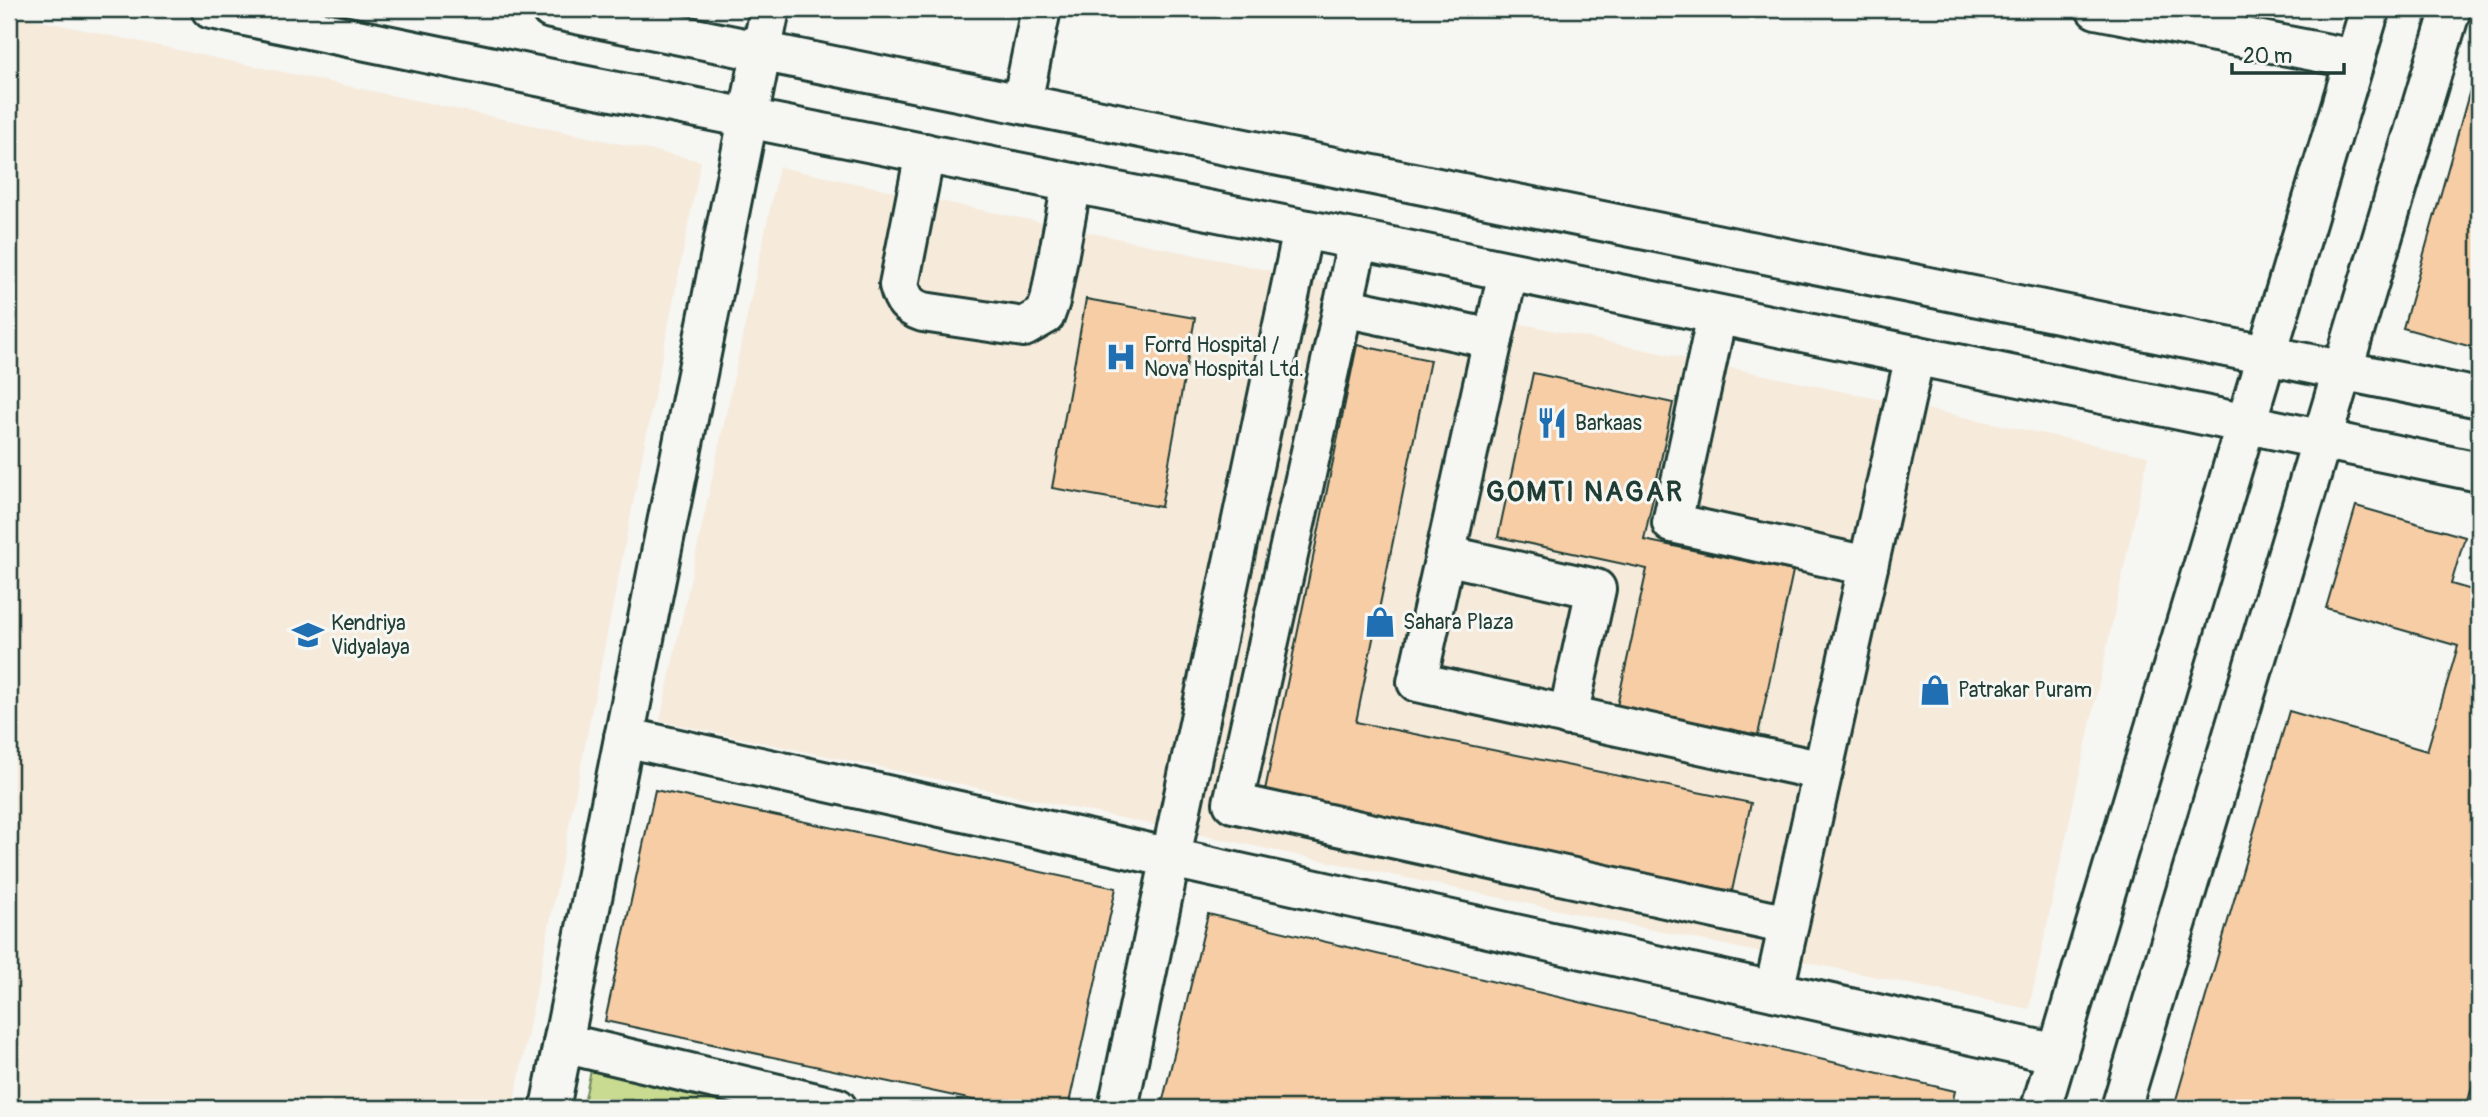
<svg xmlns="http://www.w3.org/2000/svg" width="2488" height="1117" font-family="Pangolin,sans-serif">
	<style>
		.built { fill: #f6eadb }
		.green { fill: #c9db90; stroke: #748c62; stroke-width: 2 }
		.building { fill: #f7cda6; stroke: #1f3d34; stroke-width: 2 }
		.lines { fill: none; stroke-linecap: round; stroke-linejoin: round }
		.minor-casing { stroke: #1f3d34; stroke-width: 44 }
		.minor { stroke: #f6f6f2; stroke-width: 38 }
		.labels { text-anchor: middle; stroke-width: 6; stroke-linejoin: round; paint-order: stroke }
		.poi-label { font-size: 21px; fill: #1f3d34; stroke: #f6f6f2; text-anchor: start }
		.district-label { font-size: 28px; font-weight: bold; letter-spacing: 2px; fill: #1f3d34; stroke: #f6f6f2 }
	</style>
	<rect width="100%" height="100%" fill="#f6f6f2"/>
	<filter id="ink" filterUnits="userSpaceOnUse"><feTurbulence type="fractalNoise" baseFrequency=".0143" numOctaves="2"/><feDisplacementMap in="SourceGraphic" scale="14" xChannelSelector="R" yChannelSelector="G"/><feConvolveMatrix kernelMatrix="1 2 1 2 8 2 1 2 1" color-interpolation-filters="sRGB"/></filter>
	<g filter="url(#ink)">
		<g class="built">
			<path d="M9,14L701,161L513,1108H9Z"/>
			<path d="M779,167L2148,456L2029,1009L660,721Z"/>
		</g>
		<path class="green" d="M591,1070L769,1108H583Z"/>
		<g class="building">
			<path d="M2479,58V349L2403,328Z"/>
			<path d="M1086,299L1195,318L1161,507L1052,488Z"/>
			<path d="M1357,345L1430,360L1356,722L1751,803L1732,891L1264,795Z"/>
			<path d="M1533,373L1673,403L1644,540L1793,571L1758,735L1617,706L1647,569L1498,537Z"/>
			<path d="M2356,506L2465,537L2451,584L2479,592V1062L2466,1108H2194L2175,1103L2289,711L2427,751L2458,646L2326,608Z"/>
			<path d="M655,790L1116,888L1068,1108H1010L605,1021Z"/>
			<path d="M1208,914L1955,1091L1951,1108H1161Z"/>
		</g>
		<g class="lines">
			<defs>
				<g id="minor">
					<path d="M211,9L542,77L1358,240L2479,472"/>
					<path d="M551,9L2479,398"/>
					<path d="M2096,9L2355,59"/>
					<path d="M1022,103L1041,9"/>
					<path d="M925,153L899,285C903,300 908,307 923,312L1024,327L1045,315L1050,301L1072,183"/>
					<path d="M1358,240L1233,803L1788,925"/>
					<path d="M1508,272L1417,682L1823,771"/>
					<path d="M1343,307L1493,339"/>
					<path d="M1717,315L1672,523L1868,566"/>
					<path d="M1445,555L1596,589L1568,716"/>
					<path d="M624,737L2058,1054"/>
					<path d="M1774,991L1915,355"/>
					<path d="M563,1043L837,1108"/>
					<path d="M550,1108L770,9"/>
					<path d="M1118,1108L1303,230"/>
					<path d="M2041,1108L2370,9"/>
					<path d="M2121,1108L2451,9"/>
				</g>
			</defs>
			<use href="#minor" class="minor-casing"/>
			<use href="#minor" class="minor"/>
		</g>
	</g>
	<defs>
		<symbol id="hospital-bare" viewBox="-9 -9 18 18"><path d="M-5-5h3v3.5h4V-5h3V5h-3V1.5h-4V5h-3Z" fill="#1f6fb2" stroke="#f6f6f2" stroke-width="2.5" paint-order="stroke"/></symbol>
		<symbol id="restaurant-bare" viewBox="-9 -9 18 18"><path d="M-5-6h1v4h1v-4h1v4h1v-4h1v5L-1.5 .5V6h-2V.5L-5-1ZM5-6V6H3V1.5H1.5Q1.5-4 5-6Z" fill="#1f6fb2" stroke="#f6f6f2" stroke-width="2.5" paint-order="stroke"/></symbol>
		<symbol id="shop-bare" viewBox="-9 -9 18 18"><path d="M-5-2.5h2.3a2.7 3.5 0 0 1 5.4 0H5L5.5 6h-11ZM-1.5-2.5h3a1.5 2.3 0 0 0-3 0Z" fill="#1f6fb2" stroke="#f6f6f2" stroke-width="2.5" paint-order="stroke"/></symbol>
		<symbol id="school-bare" viewBox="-9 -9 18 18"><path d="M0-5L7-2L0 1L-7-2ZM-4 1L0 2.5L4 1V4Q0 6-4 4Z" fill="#1f6fb2" stroke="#f6f6f2" stroke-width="2.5" paint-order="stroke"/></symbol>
	</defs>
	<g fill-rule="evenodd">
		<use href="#hospital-bare" x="1099" y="335" width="44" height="44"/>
		<use href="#restaurant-bare" x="1530" y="401" width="44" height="44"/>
		<use href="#shop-bare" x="1358" y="600" width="44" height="44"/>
		<use href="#school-bare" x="286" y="613" width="44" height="44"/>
		<use href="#shop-bare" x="1913" y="668" width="44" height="44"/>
	</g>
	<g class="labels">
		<g class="poi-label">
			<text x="1144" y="352">Forrd Hospital /<tspan x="1144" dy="24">Nova Hospital Ltd.</tspan></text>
			<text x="1575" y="430">Barkaas</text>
			<text x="1403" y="629">Sahara Plaza</text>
			<text x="331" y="630">Kendriya<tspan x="331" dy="24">Vidyalaya</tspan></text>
			<text x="1958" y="697">Patrakar Puram</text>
		</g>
		<g class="district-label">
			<text x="1585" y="501">GOMTI NAGAR</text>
		</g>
	</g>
	<rect width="2488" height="1117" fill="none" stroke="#f6f6f2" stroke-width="35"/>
	<rect x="18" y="18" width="2453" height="1082" fill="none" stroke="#1f3d34" stroke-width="2.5" filter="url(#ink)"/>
	<path d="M2232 63v10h112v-10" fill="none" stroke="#1f3d34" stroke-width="3.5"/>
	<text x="2243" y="63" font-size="21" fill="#1f3d34" stroke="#f6f6f2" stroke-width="5" paint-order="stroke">20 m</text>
</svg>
